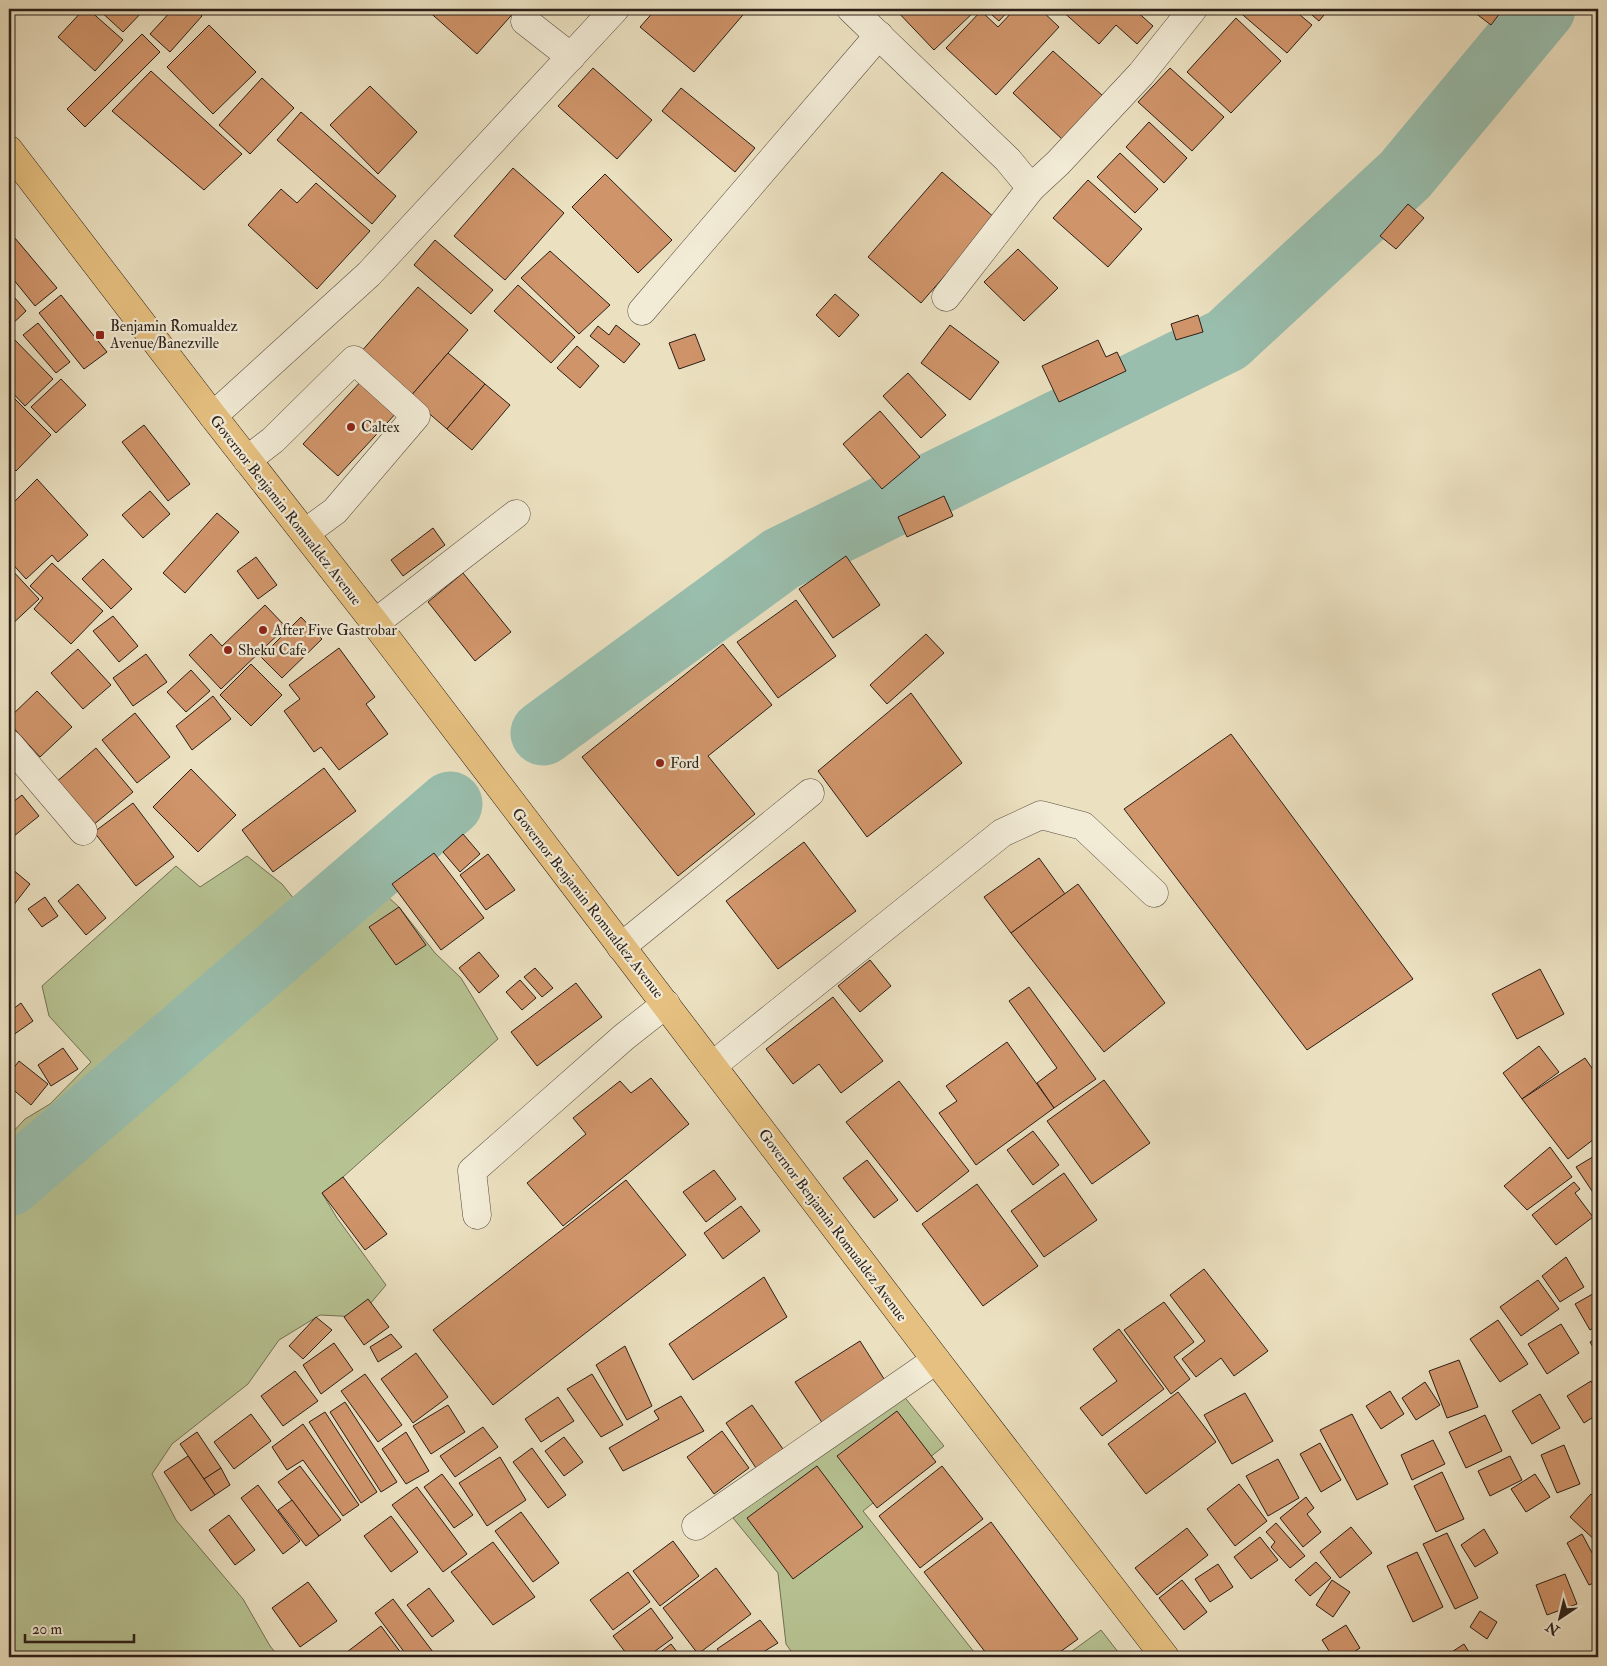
<svg xmlns="http://www.w3.org/2000/svg" width="1607" height="1666" font-family="'IM FELL Double Pica',serif">
	<style>
		.green { fill: #b7c292; stroke: #717055 }
		.lines { fill: none; stroke-linecap: round; stroke-linejoin: round }
		.stream { stroke: #6d7e71; stroke-width: 11 }
		.river { stroke: #99bead; stroke-width: 65 }
		.building { fill: #d0946a; stroke: #2b1f18 }
		.minor-casing { stroke: #5b4f42; stroke-width: 29 }
		.major-casing { stroke: #2b1f18; stroke-width: 29 }
		.minor { stroke: #f2ebd6; stroke-width: 28 }
		.major { stroke: #e6c080; stroke-width: 28 }
		.poi-dot { fill: #8f2418; stroke: #f2ebd6; stroke-width: 2 }
		.labels { text-anchor: middle; stroke-width: 4.5; stroke-linejoin: round; paint-order: stroke }
		.poi-label { font-size: 15px; fill: #2b1f18; stroke: #f2ebd6; text-anchor: start }
		.street-label { font-size: 15px; fill: #2b1f18; stroke: #f2ebd6 }
	</style>
	<rect width="100%" height="100%" fill="#ebe0c0"/>
	<filter id="stains"><feTurbulence type="fractalNoise" baseFrequency=".004" numOctaves="4"/><feColorMatrix values="0 0 0 0 .2 0 0 0 0 .09 0 0 0 0 .02 0 0 0 .5 -.17"/></filter>
	<radialGradient id="worn" r=".72"><stop offset=".6" stop-color="#630" stop-opacity="0"/><stop offset="1" stop-color="#630" stop-opacity=".3"/></radialGradient>
	<g class="green">
		<path d="M247,856L282,884L329,942L388,897L399,907L435,953L461,978L498,1039L343,1177L322,1193L337,1218L386,1285L359,1317L320,1315L279,1340L248,1384L172,1444L152,1474L176,1520L243,1599L270,1646L279,1657H9V1136L25,1119L50,1104L91,1062L49,1016L42,986L176,866L200,887Z"/>
		<path d="M902,1394L944,1446L863,1511L978,1657H795L786,1644L778,1573L733,1518Z"/>
		<path d="M1101,1630L1122,1657H1064Z"/>
	</g>
	<g class="lines">
		<g class="stream">
			<path d="M540,735L543,733"/>
			<path d="M450,804L455,800"/>
		</g>
		<g class="river">
			<path d="M543,733L781,559L1227,340L1405,175L1543,9"/>
			<path d="M9,1184L450,804"/>
		</g>
	</g>
	<g class="building">
		<path d="M84,9H88L123,40L95,71L58,37Z"/>
		<path d="M98,9H145L123,32Z"/>
		<path d="M173,9H195L202,16L170,52L150,34Z"/>
		<path d="M426,9H517L477,54Z"/>
		<path d="M656,9H748L694,72L640,27Z"/>
		<path d="M895,9H977L934,50Z"/>
		<path d="M985,9H1010L999,21Z"/>
		<path d="M1015,9H1040L1059,27L996,95L946,48L981,11L998,27Z"/>
		<path d="M1060,9H1134L1153,26L1137,44L1116,25L1099,44Z"/>
		<path d="M1236,9H1293L1312,25L1287,53Z"/>
		<path d="M1305,9H1329L1319,21Z"/>
		<path d="M1470,9H1503L1491,25Z"/>
		<path d="M1236,18L1281,61L1231,113L1187,72Z"/>
		<path d="M209,25L256,72L213,114L167,67Z"/>
		<path d="M142,34L160,52L85,127L67,109Z"/>
		<path d="M1053,51L1103,96L1063,140L1013,93Z"/>
		<path d="M593,68L652,120L617,159L558,106Z"/>
		<path d="M1170,68L1224,117L1192,151L1138,102Z"/>
		<path d="M151,71L242,154L204,190L112,111Z"/>
		<path d="M262,78L294,108L250,154L219,125Z"/>
		<path d="M370,86L417,132L378,174L330,125Z"/>
		<path d="M681,88L755,148L735,172L662,111Z"/>
		<path d="M301,112L396,196L372,224L277,140Z"/>
		<path d="M1149,122L1187,158L1164,183L1126,147Z"/>
		<path d="M1120,153L1158,189L1135,213L1097,177Z"/>
		<path d="M513,168L564,213L505,280L454,236Z"/>
		<path d="M942,172L995,218L921,303L868,257Z"/>
		<path d="M605,174L672,240L638,273L572,207Z"/>
		<path d="M1088,180L1142,229L1108,267L1053,218Z"/>
		<path d="M316,183L370,231L317,289L248,225L281,189L297,203Z"/>
		<path d="M1408,204L1424,218L1396,249L1380,236Z"/>
		<path d="M9,231L57,288L35,306L9,274Z"/>
		<path d="M435,240L493,290L471,314L414,265Z"/>
		<path d="M1018,249L1058,288L1024,321L984,282Z"/>
		<path d="M550,251L610,305L579,334L521,278Z"/>
		<path d="M518,285L575,337L551,363L494,311Z"/>
		<path d="M418,287L468,330L410,397L360,353Z"/>
		<path d="M9,291L26,311L9,327Z"/>
		<path d="M835,294L859,315L839,337L816,315Z"/>
		<path d="M61,295L107,352L84,369L39,313Z"/>
		<path d="M1198,315L1203,332L1176,340L1171,324Z"/>
		<path d="M38,323L70,362L56,373L23,335Z"/>
		<path d="M616,325L640,344L624,363L590,336L598,326L609,335Z"/>
		<path d="M950,325L999,362L970,400L921,363Z"/>
		<path d="M695,334L705,360L679,369L669,343Z"/>
		<path d="M10,335L53,379L25,406L9,389Z"/>
		<path d="M1098,340L1106,357L1117,352L1126,371L1059,402L1042,366Z"/>
		<path d="M577,346L599,366L580,388L557,368Z"/>
		<path d="M448,353L485,384L447,429L410,397Z"/>
		<path d="M908,373L946,415L921,438L883,396Z"/>
		<path d="M364,378L399,410L338,476L303,444Z"/>
		<path d="M61,379L86,405L56,433L31,407Z"/>
		<path d="M485,384L510,405L472,450L447,429Z"/>
		<path d="M9,393L51,435L16,471L9,464Z"/>
		<path d="M880,411L920,457L882,489L843,444Z"/>
		<path d="M144,425L190,484L168,501L122,442Z"/>
		<path d="M37,479L88,535L58,562L52,555L26,579L9,560V507Z"/>
		<path d="M150,491L170,514L143,538L122,515Z"/>
		<path d="M944,496L953,516L907,537L898,517Z"/>
		<path d="M217,513L239,532L185,593L163,573Z"/>
		<path d="M433,528L445,545L403,576L391,560Z"/>
		<path d="M846,556L880,605L833,638L799,589Z"/>
		<path d="M256,557L277,585L258,599L237,571Z"/>
		<path d="M103,559L132,589L111,609L82,579Z"/>
		<path d="M52,563L103,611L71,644L34,609L43,598L30,586Z"/>
		<path d="M9,567L39,599L9,627Z"/>
		<path d="M463,573L511,632L475,661L428,602Z"/>
		<path d="M796,600L836,656L778,698L737,642Z"/>
		<path d="M265,605L286,627L221,689L189,655L211,634L222,646Z"/>
		<path d="M113,616L138,646L119,662L93,631Z"/>
		<path d="M301,617L322,639L282,678L261,657Z"/>
		<path d="M926,634L944,653L887,704L870,685Z"/>
		<path d="M723,644L772,705L708,756L755,814L678,876L582,757Z"/>
		<path d="M339,648L375,697L366,704L388,734L339,770L321,747L314,752L284,711L300,699L289,685Z"/>
		<path d="M78,649L111,685L83,709L51,673Z"/>
		<path d="M146,654L167,682L133,706L113,678Z"/>
		<path d="M251,664L282,695L251,726L220,695Z"/>
		<path d="M191,670L210,691L186,712L167,692Z"/>
		<path d="M37,691L72,727L40,757L9,723V718Z"/>
		<path d="M911,693L962,763L867,837L818,771Z"/>
		<path d="M213,696L231,719L192,750L176,726Z"/>
		<path d="M135,713L170,757L137,783L102,740Z"/>
		<path d="M1231,734L1413,979L1307,1050L1124,809Z"/>
		<path d="M96,748L133,792L92,826L55,783Z"/>
		<path d="M324,768L356,811L273,872L242,830Z"/>
		<path d="M191,769L236,815L198,852L153,807Z"/>
		<path d="M22,795L39,816L9,840V805Z"/>
		<path d="M133,803L174,857L136,886L94,832Z"/>
		<path d="M463,834L480,854L460,872L443,852Z"/>
		<path d="M804,842L856,911L778,969L726,901Z"/>
		<path d="M434,853L484,918L441,950L392,884Z"/>
		<path d="M488,854L515,890L486,910L460,875Z"/>
		<path d="M1039,858L1065,894L1011,933L984,897Z"/>
		<path d="M12,869L30,884L9,911V873Z"/>
		<path d="M78,884L106,918L86,935L58,901Z"/>
		<path d="M1078,884L1165,1003L1104,1052L1011,933Z"/>
		<path d="M45,897L58,916L42,927L28,909Z"/>
		<path d="M399,907L426,945L396,965L369,927Z"/>
		<path d="M479,952L499,976L479,993L459,968Z"/>
		<path d="M870,960L891,986L860,1012L838,986Z"/>
		<path d="M535,968L553,988L542,997L524,977Z"/>
		<path d="M1540,969L1564,1014L1517,1039L1492,994Z"/>
		<path d="M520,980L536,998L522,1010L506,992Z"/>
		<path d="M576,983L602,1017L537,1066L511,1032Z"/>
		<path d="M1029,987L1096,1079L1054,1108L1037,1083L1057,1068L1009,1001Z"/>
		<path d="M833,997L883,1061L841,1093L819,1064L793,1084L766,1049Z"/>
		<path d="M21,1003L33,1021L9,1038V1012Z"/>
		<path d="M1007,1042L1054,1108L976,1165L939,1113L957,1101L946,1086Z"/>
		<path d="M1539,1046L1559,1072L1522,1099L1503,1073Z"/>
		<path d="M63,1048L78,1069L51,1086L38,1065Z"/>
		<path d="M1585,1058L1598,1077V1136L1568,1159L1522,1099Z"/>
		<path d="M19,1061L48,1084L31,1105L9,1086V1074Z"/>
		<path d="M651,1078L689,1124L563,1226L527,1183L586,1134L573,1118L620,1081L631,1093Z"/>
		<path d="M1104,1080L1150,1143L1092,1184L1047,1121Z"/>
		<path d="M899,1081L969,1171L917,1212L846,1122Z"/>
		<path d="M1033,1131L1059,1165L1033,1185L1007,1150Z"/>
		<path d="M1550,1147L1572,1177L1527,1210L1504,1186Z"/>
		<path d="M1596,1155L1598,1158V1200L1576,1167Z"/>
		<path d="M867,1160L898,1200L874,1218L843,1178Z"/>
		<path d="M714,1170L736,1199L706,1222L683,1192Z"/>
		<path d="M1064,1173L1097,1220L1044,1257L1011,1211Z"/>
		<path d="M343,1177L387,1234L365,1250L322,1193Z"/>
		<path d="M626,1180L686,1255L493,1405L433,1330Z"/>
		<path d="M1574,1182L1580,1189L1575,1193L1593,1217L1556,1245L1532,1215Z"/>
		<path d="M977,1184L1038,1266L983,1306L922,1224Z"/>
		<path d="M741,1206L760,1231L723,1259L704,1233Z"/>
		<path d="M1566,1257L1584,1287L1560,1302L1542,1276Z"/>
		<path d="M1204,1269L1268,1351L1234,1376L1221,1358L1196,1377L1182,1359L1205,1341L1170,1295Z"/>
		<path d="M764,1277L787,1317L693,1380L669,1344Z"/>
		<path d="M1538,1280L1559,1309L1521,1336L1500,1307Z"/>
		<path d="M1598,1291V1325L1590,1330L1575,1304Z"/>
		<path d="M368,1299L389,1327L364,1345L344,1317Z"/>
		<path d="M1164,1302L1194,1342L1174,1357L1190,1379L1171,1394L1124,1330Z"/>
		<path d="M316,1317L332,1330L303,1359L289,1346Z"/>
		<path d="M1498,1320L1528,1364L1500,1382L1470,1339Z"/>
		<path d="M1561,1324L1579,1353L1547,1374L1528,1344Z"/>
		<path d="M1119,1329L1164,1389L1102,1436L1080,1408L1117,1381L1093,1349Z"/>
		<path d="M391,1334L402,1347L378,1362L370,1347Z"/>
		<path d="M1598,1337V1356L1590,1342Z"/>
		<path d="M860,1341L886,1382L823,1424L795,1382Z"/>
		<path d="M334,1343L353,1370L321,1394L303,1365Z"/>
		<path d="M625,1346L652,1406L627,1420L596,1365Z"/>
		<path d="M416,1353L448,1397L413,1423L381,1379Z"/>
		<path d="M1459,1360L1478,1407L1447,1418L1429,1371Z"/>
		<path d="M295,1371L318,1401L283,1426L261,1396Z"/>
		<path d="M365,1374L402,1425L378,1442L341,1391Z"/>
		<path d="M592,1374L623,1425L601,1437L567,1389Z"/>
		<path d="M1591,1381L1598,1393V1414L1584,1423L1567,1396Z"/>
		<path d="M1425,1382L1440,1405L1416,1420L1402,1398Z"/>
		<path d="M1390,1391L1404,1414L1381,1429L1366,1406Z"/>
		<path d="M1178,1392L1216,1442L1146,1494L1108,1444Z"/>
		<path d="M1245,1393L1273,1441L1232,1464L1204,1415Z"/>
		<path d="M1540,1394L1560,1428L1532,1444L1512,1411Z"/>
		<path d="M681,1396L704,1431L623,1471L609,1448L659,1419L654,1411Z"/>
		<path d="M558,1397L574,1421L541,1442L525,1419Z"/>
		<path d="M345,1402L397,1482L381,1492L330,1412Z"/>
		<path d="M448,1405L465,1432L431,1454L413,1426Z"/>
		<path d="M752,1405L783,1449L756,1468L726,1423Z"/>
		<path d="M897,1411L936,1462L877,1508L837,1456Z"/>
		<path d="M325,1412L377,1492L361,1503L309,1422Z"/>
		<path d="M251,1414L271,1441L234,1469L214,1442Z"/>
		<path d="M1352,1414L1388,1484L1357,1500L1320,1430Z"/>
		<path d="M1485,1415L1502,1451L1466,1468L1449,1432Z"/>
		<path d="M303,1424L359,1505L343,1516L303,1460L287,1470L272,1447Z"/>
		<path d="M483,1427L498,1447L455,1477L440,1456Z"/>
		<path d="M722,1431L749,1468L714,1494L687,1457Z"/>
		<path d="M197,1432L221,1468L204,1479L180,1444Z"/>
		<path d="M406,1432L429,1471L406,1484L382,1449Z"/>
		<path d="M564,1437L583,1462L564,1476L545,1451Z"/>
		<path d="M1433,1440L1445,1464L1412,1480L1401,1455Z"/>
		<path d="M1320,1443L1341,1480L1321,1492L1300,1454Z"/>
		<path d="M1564,1445L1580,1484L1557,1493L1541,1455Z"/>
		<path d="M532,1448L566,1495L548,1508L513,1462Z"/>
		<path d="M188,1456L215,1495L191,1511L164,1472Z"/>
		<path d="M1510,1456L1522,1480L1490,1496L1478,1471Z"/>
		<path d="M500,1457L526,1500L487,1526L459,1483Z"/>
		<path d="M1278,1459L1299,1498L1268,1516L1246,1476Z"/>
		<path d="M300,1466L341,1520L319,1536L278,1482Z"/>
		<path d="M817,1466L863,1527L793,1579L747,1518Z"/>
		<path d="M942,1466L983,1519L920,1568L879,1516Z"/>
		<path d="M221,1468L230,1485L215,1495L204,1479Z"/>
		<path d="M1442,1472L1464,1519L1436,1532L1414,1486Z"/>
		<path d="M442,1474L473,1515L454,1528L424,1487Z"/>
		<path d="M1535,1474L1550,1497L1526,1512L1511,1489Z"/>
		<path d="M1239,1484L1267,1521L1235,1546L1207,1509Z"/>
		<path d="M258,1485L300,1541L283,1554L241,1498Z"/>
		<path d="M417,1487L467,1554L443,1572L392,1505Z"/>
		<path d="M1591,1494L1598,1501V1543L1570,1517Z"/>
		<path d="M1306,1497L1314,1508L1307,1514L1321,1532L1303,1547L1280,1518Z"/>
		<path d="M292,1500L319,1536L306,1546L278,1510Z"/>
		<path d="M521,1512L559,1563L533,1582L495,1531Z"/>
		<path d="M229,1515L255,1550L235,1565L209,1530Z"/>
		<path d="M391,1516L418,1552L391,1572L364,1536Z"/>
		<path d="M991,1522L1078,1639L1053,1657H989L924,1572Z"/>
		<path d="M1276,1523L1305,1556L1290,1568L1271,1547L1275,1542L1266,1532Z"/>
		<path d="M1351,1527L1372,1553L1340,1578L1320,1552Z"/>
		<path d="M1187,1528L1208,1555L1157,1595L1135,1568Z"/>
		<path d="M1484,1529L1498,1553L1475,1567L1461,1545Z"/>
		<path d="M1447,1533L1478,1598L1455,1609L1423,1544Z"/>
		<path d="M1582,1534L1598,1564V1581L1589,1585L1567,1543Z"/>
		<path d="M1260,1537L1278,1560L1251,1579L1234,1557Z"/>
		<path d="M673,1541L699,1576L660,1606L633,1571Z"/>
		<path d="M493,1542L535,1597L493,1625L451,1572Z"/>
		<path d="M1417,1552L1443,1607L1413,1622L1387,1566Z"/>
		<path d="M1316,1562L1331,1578L1310,1596L1295,1580Z"/>
		<path d="M1218,1564L1233,1587L1210,1602L1195,1579Z"/>
		<path d="M716,1568L751,1614L698,1654L663,1608Z"/>
		<path d="M628,1572L650,1602L613,1630L590,1600Z"/>
		<path d="M1565,1574L1577,1604L1547,1615L1536,1585Z"/>
		<path d="M1182,1580L1207,1612L1184,1630L1159,1598Z"/>
		<path d="M1332,1580L1350,1592L1333,1617L1316,1605Z"/>
		<path d="M308,1582L337,1621L300,1647L272,1608Z"/>
		<path d="M429,1588L454,1621L432,1637L407,1605Z"/>
		<path d="M393,1599L436,1656L434,1657H408L375,1613Z"/>
		<path d="M651,1608L673,1638L647,1657H629L613,1636Z"/>
		<path d="M1480,1611L1497,1622L1487,1639L1470,1627Z"/>
		<path d="M760,1620L778,1643L755,1657H723L717,1649Z"/>
		<path d="M1598,1622V1635L1592,1626Z"/>
		<path d="M1346,1625L1360,1648L1346,1657H1333L1322,1640Z"/>
		<path d="M381,1626L404,1657H351L347,1652Z"/>
		<path d="M671,1644L681,1657H654Z"/>
		<path d="M1464,1644L1472,1657H1444Z"/>
	</g>
	<g class="lines">
		<defs>
			<g id="minor">
				<path d="M851,9L1008,160L1031,188L1058,163L1141,74L1193,9"/>
				<path d="M525,21L571,57"/>
				<path d="M946,297L1031,188"/>
				<path d="M642,311L879,35"/>
				<path d="M213,416L369,274L615,9"/>
				<path d="M247,460L273,440L354,360L416,416L335,511L305,533"/>
				<path d="M375,623L516,514"/>
				<path d="M9,744L83,831"/>
				<path d="M621,947L810,793"/>
				<path d="M712,1066L1002,833L1041,815L1083,826L1154,893"/>
				<path d="M477,1215L472,1171L624,1037L666,1004"/>
				<path d="M696,1526L936,1360"/>
			</g>
			<path id="major" d="M9,150L213,416L375,623L936,1360L1165,1657"/>
		</defs>
		<use href="#minor" class="minor-casing"/>
		<use href="#major" class="major-casing"/>
		<use href="#minor" class="minor"/>
		<use href="#major" class="major"/>
	</g>
	<g class="poi-dot">
		<rect x="95" y="330" width="10" height="10" rx="2.5"/>
		<circle cx="351" cy="427" r="5"/>
		<circle cx="263" cy="630" r="5"/>
		<circle cx="228" cy="650" r="5"/>
		<circle cx="660" cy="763" r="5"/>
	</g>
	<g class="labels">
		<g class="poi-label">
			<text x="110" y="331">Benjamin Romualdez<tspan x="110" dy="17">Avenue/Banezville</tspan></text>
			<text x="361" y="432">Caltex</text>
			<text x="273" y="635">After Five Gastrobar</text>
			<text x="238" y="655">Sheku Cafe</text>
			<text x="670" y="768">Ford</text>
		</g>
		<g class="street-label">
			<text transform="translate(286 510) rotate(52)" y="5">Governor Benjamin Romualdez Avenue</text>
			<text transform="translate(588 903) rotate(52)" y="5">Governor Benjamin Romualdez Avenue</text>
			<text transform="translate(833 1225) rotate(53)" y="5">Governor Benjamin Romualdez Avenue</text>
		</g>
	</g>
	<rect width="1607" height="1666" fill="none" stroke="#ebe0c0" stroke-width="30"/>
	<rect x="10" y="10" width="1587" height="1646" fill="none" stroke="#2b1f18" stroke-width="2.5"/>
	<rect x="15" y="15" width="1577" height="1636" fill="none" stroke="#2b1f18"/>
	<g transform="translate(1560 1618) rotate(215)" stroke="#f2ebd6" stroke-width="4" paint-order="stroke">
	<path d="M0-4L9 19L0 12L-9 19Z" fill="#2b1f18"/>
	<text y="-8" font-size="14" font-weight="bold" text-anchor="middle" fill="#2b1f18">N</text>
	</g>
	<path d="M25 1634v8h109v-8" fill="none" stroke="#2b1f18" stroke-width="2.5"/>
	<text x="32" y="1634" font-size="15" fill="#2b1f18" stroke="#f2ebd6" stroke-width="4" paint-order="stroke">20 m</text>
	<rect width="100%" height="100%" filter="url(#stains)"/>
	<rect width="100%" height="100%" fill="url(#worn)"/>
</svg>
